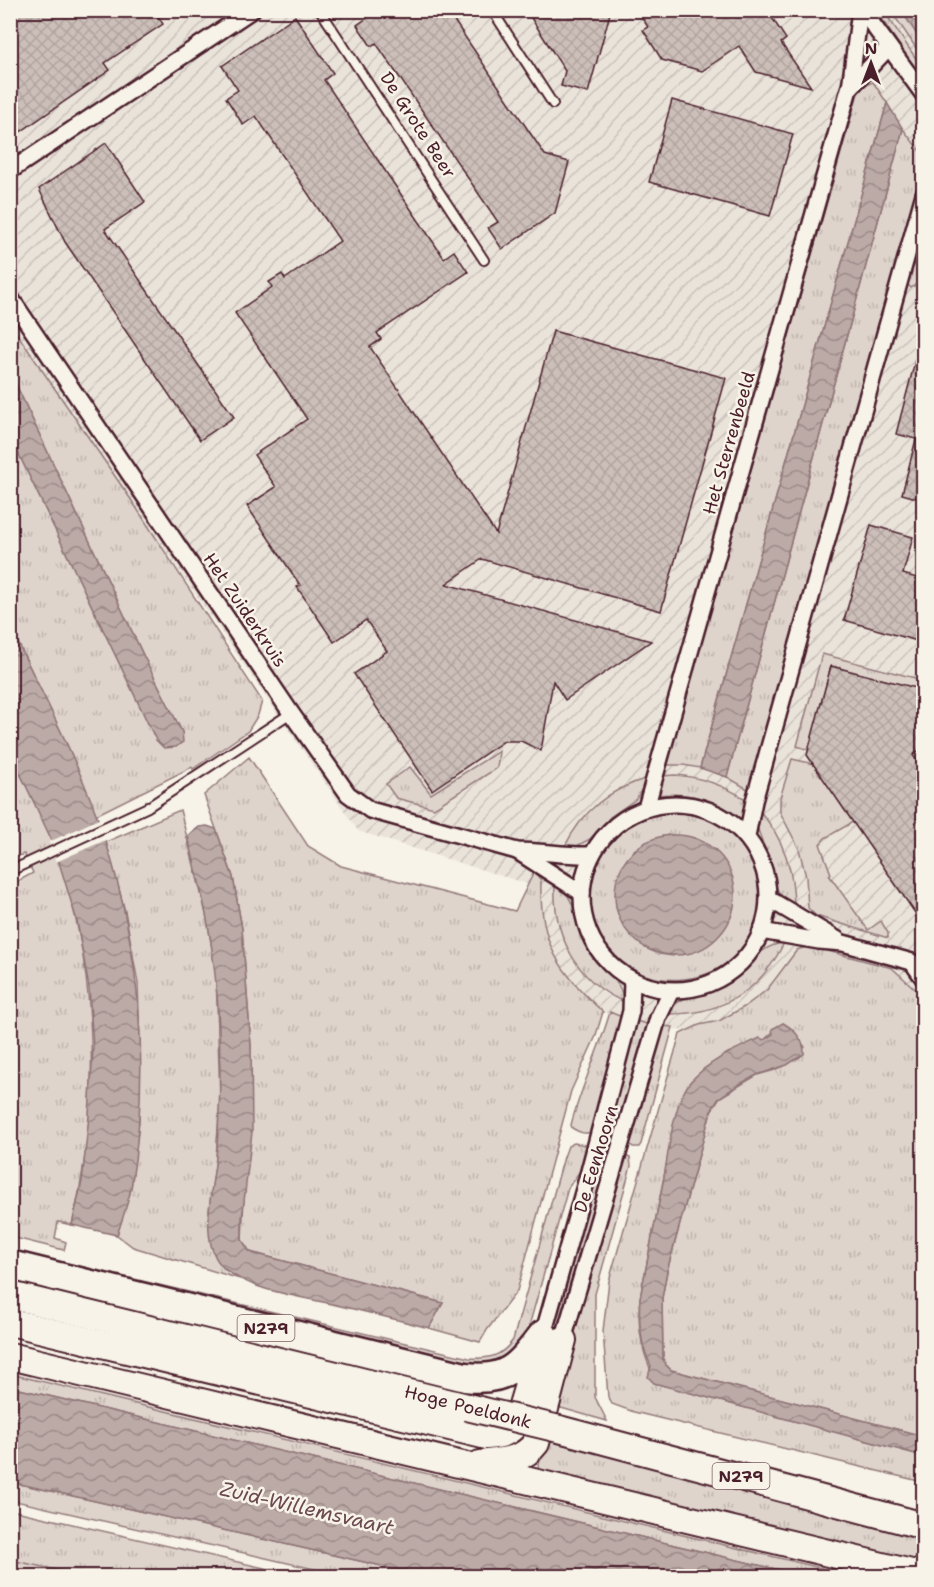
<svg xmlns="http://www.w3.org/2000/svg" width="934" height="1587" font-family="'Shantell Sans',sans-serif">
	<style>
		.industrial { fill: url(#industrial-furrows) }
		.grass { fill: url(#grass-tufts); stroke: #947a7c; stroke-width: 1.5; fill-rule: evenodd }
		.pitch { fill: #ded4cc; stroke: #947a7c; stroke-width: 1.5 }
		.water { fill: url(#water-waves); stroke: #8e7275; stroke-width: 1.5 }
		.pier { fill: #f7f3e8 }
		.building { fill: url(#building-cross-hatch); stroke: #4a1f2b; stroke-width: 1.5 }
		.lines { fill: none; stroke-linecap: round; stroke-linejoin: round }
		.service-casing { stroke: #4a1f2b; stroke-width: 12 }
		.minor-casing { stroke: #4a1f2b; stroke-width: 20 }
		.trunk-casing { stroke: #4a1f2b; stroke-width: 30 }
		.motorway-casing { stroke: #4a1f2b; stroke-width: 33 }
		.service { stroke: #f7f3e8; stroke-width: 8 }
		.minor { stroke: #f7f3e8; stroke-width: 15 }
		.trunk { stroke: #f7f3e8; stroke-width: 26 }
		.motorway { stroke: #f7f3e8; stroke-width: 28 }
		.trunk-bridge-casing { stroke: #4a1f2b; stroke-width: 30; stroke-linecap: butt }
		.trunk-bridge { stroke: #f7f3e8; stroke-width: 26 }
		.labels { text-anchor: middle; stroke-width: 5; stroke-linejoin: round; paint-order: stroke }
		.shield { fill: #f7f3e8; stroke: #7e5f64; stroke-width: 1.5 }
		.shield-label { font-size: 16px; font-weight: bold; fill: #4a1f2b }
		.street-label { font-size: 18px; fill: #4a1f2b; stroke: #f7f3e8 }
		.water-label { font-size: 20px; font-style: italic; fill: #6c4950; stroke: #f7f3e8 }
	</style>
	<defs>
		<pattern id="industrial-furrows" width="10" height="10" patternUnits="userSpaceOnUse" patternTransform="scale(1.5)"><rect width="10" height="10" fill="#eae3da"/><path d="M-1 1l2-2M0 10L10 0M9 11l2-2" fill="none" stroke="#cac2bb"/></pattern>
		<pattern id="grass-tufts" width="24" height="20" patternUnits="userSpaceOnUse" patternTransform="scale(1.5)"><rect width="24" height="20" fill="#ded4cc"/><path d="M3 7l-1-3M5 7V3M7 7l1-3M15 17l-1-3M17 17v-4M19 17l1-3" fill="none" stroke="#c0b6af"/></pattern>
		<pattern id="water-waves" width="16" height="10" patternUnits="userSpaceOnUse" patternTransform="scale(1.5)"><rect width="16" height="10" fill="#bcaaa7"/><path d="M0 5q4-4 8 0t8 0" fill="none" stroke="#9b8a88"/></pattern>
		<pattern id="building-cross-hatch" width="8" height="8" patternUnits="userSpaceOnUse" patternTransform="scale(1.5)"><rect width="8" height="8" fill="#ccbfb9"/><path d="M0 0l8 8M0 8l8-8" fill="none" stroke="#b1a49f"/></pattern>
	</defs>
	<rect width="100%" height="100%" fill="#f7f3e8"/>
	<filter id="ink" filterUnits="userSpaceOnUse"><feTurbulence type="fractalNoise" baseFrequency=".0167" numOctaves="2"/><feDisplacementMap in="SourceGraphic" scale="12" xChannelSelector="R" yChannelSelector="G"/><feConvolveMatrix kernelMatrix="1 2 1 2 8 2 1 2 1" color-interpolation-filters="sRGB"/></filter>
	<g filter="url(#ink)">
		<path class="industrial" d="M10,11H923V1023L835,974L689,1032L616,1019L574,993L541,938L534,886L358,831L11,326Z"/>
		<g class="grass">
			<path d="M876,11H884L923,69V80Z"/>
			<path d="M891,11H904V14L923,44V58Z"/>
			<path d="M873,82L887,103L700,768L683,765H664L725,560L858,93L863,86Z"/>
			<path d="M903,129L923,155V174L751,791L727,777Z"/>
			<path d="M919,259L923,261V279L911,288L906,283V277Z"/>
			<path d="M11,325L132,501L262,701L258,715L248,731L193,769L192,767L96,815L74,762L11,627V438L156,739L182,732L144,657L11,374Z"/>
			<path d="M822,654L923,680V690L831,666L809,750L797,746Z"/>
			<path d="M499,751L497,768L434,808L396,798L386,784L410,767L431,794Z"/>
			<path d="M10,754C25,784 42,813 54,844C98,966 102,1099 72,1225L58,1222L55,1238L66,1242L64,1250L11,1237V885L33,873L24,854L16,857L13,851L11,852Z"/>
			<path d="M249,757L308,846L341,866L515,911L534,872L541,880C539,942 558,971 603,1012L595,1038L571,1091L517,1291L487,1330L480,1342L429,1328L443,1303L250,1252L242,1240L251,1046L242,929L233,877L204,795Z"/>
			<path d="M792,759L814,764L853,822L825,838L820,844L831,874L829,875L868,930L881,921L888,933V938L816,916L808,908L806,877L799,849L780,812V798Z"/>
			<path d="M675,775C702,777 724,785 747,800L742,820C716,798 689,792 656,795L661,776Z"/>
			<path d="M648,778L636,799L610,817L590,839L573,848H564C582,811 609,789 648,778Z"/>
			<path d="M180,810L207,917L216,974L220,1099L216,1158L209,1211L224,1269L240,1279L133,1247L117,1235L131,1189L139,1121L140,1042L138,983L125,911L106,842Z"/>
			<path d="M668,810C787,813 786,969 684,979C578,990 548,832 668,810ZM668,835L694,838L716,850L734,889V903L730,917L673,956L659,954L645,948L634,850L644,843Z"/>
			<path d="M759,810C784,839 794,870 794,909L782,898L776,887L770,863L757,827Z"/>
			<path d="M555,881C578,899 577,931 594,955C606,972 621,981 624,1002C575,981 552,932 555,881Z"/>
			<path d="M784,943C760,992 721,1015 667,1014C681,992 707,993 727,981C748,968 759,945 784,943Z"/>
			<path d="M809,946L892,968L923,996V1436L671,1370L666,1365L663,1359L662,1298L667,1271L711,1111L719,1098L757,1075L775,1070L805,1047L792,1029L783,1023L764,1040L728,1053L705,1068L690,1082L682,1097L674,1126L640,1298C638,1316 639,1333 644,1351C647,1362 652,1371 654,1383L923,1456V1482L634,1412L612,1404L608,1397L603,1331L609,1281L680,1034L699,1025L719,1021L744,1007L767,990L797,950Z"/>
			<path d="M610,1012L624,1018L595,1131C586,1135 580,1133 572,1128L571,1125C581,1086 599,1051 610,1012Z"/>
			<path d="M636,1021L651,1025L617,1143L603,1138Z"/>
			<path d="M660,1026L673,1027L641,1144L639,1147H633L628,1142Z"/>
			<path d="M574,1143L591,1146L582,1168L568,1188L524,1344L513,1357L484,1368L11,1259V1250L469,1358C489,1359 501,1357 513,1340L564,1157L568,1146Z"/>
			<path d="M600,1149L613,1152L542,1403L530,1401Z"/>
			<path d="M624,1155L630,1158L631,1166L595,1294V1397L607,1421L554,1406L580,1305Z"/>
			<path d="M11,1374L854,1576H805L11,1387Z"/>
			<path d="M544,1440L720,1481L923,1539V1563L538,1470Z"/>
			<path d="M10,1482H11L426,1576H345L11,1500Z"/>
			<path d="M11,1510L299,1576H11Z"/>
		</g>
		<path class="pitch" d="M11,1560L84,1576H11Z"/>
		<g class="water">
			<path d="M904,11H923V44L903,13Z"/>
			<path d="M887,103L903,129L727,777L700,768Z"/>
			<path d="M11,374L144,657L182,732L183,742L176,747L164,748L156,740L11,438Z"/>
			<path d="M10,627C44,697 82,768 106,842C141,953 150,1073 131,1188C128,1204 122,1220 117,1235L72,1225L82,1181L89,1116L93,1047L89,988L77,921L53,843L11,754Z"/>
			<path d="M207,826L216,829L233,877L242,929L251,1046L252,1132L242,1219V1240L250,1252L443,1303L429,1328C394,1319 359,1310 323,1302C291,1295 251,1290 225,1269C195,1244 215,1181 217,1147C222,1079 221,1010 211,943C206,907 196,871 188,836L199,827Z"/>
			<circle cx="675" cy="895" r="60"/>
			<path d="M783,1023C794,1029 805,1041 804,1054L787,1065L757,1075L738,1085L719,1098L711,1111L667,1271L662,1298L663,1359L666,1365L671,1370L923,1436V1456L654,1383L648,1377L651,1366C640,1344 638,1322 640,1298C648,1258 656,1217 664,1177C669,1150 673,1102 691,1081C710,1060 736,1049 760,1038L764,1040L773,1034L772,1029Z"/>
			<path d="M11,1387L805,1576H426L11,1482Z"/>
		</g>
		<path class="pier" d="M101,818L108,839L56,862L49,842Z"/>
		<g class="building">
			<path d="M22,10H154L163,24L105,63L110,70L10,139V18Z"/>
			<path d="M379,10H447L545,155L569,162L555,213L502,249L488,228L498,222L376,43L371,46L357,25Z"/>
			<path d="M526,10H611L588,93L561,86L565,71Z"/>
			<path d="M637,10H767L786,39L781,43L811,87L756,72L739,46L702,71L662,60L643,30L648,27Z"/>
			<path d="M295,16L333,73L324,80L404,199L444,258L454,251L468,272L377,333L381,339L370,347L496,534L553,331L726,378L661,611L482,559L446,584L651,641L565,700L553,681L541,751L521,741H504L432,790L354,674L387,651L366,620L334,642L297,587L300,585L247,506L276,487L254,455L307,419L235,313L272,287L269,282L282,274L285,279L340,241L256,116L243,125L235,112L226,98L238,90L222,66Z"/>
			<path d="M672,100L793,134L770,216L649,182Z"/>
			<path d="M106,143L145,202L105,229L234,417L200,440L65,242L39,189Z"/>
			<path d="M918,350H924L923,500L902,494L916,439L896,434Z"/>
			<path d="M871,525L913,537L903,574L924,580V643L844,620Z"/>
			<path d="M831,666L924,690V748L913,755L924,771V926L807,755Z"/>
		</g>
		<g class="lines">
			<defs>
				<g id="service">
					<path d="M320,10L484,260"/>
					<path d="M492,10L553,104"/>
					<path d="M10,871L148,807L291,713"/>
				</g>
				<g id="minor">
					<path d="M862,10L924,95"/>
					<path d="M850,88L860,10"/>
					<path d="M10,171L252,10"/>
					<path d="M10,297L291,713L348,794L370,810L517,851C542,851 566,856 592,855"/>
					<circle cx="675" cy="897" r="93"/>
					<path d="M646,808L849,89L888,48"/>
					<path d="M747,836L754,801L924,194"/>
					<path d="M517,851L582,893"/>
					<path d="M769,899L838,940"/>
					<path d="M761,931L819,941L843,943L912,962L924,979"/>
					<path d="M543,1335L588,1175L631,1011L632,981"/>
					<path d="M563,1340L658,1018L671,991"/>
				</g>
				<g id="trunk">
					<path d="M10,1295L467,1407"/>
					<path d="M10,1322L487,1436C501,1435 509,1433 517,1422L542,1338"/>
					<path d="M10,1356L924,1576"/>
					<path d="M559,1429L924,1526"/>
					<path d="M480,1464C501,1461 522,1462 536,1443L563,1340"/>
				</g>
				<path id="motorway" d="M10,1265L465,1377C508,1382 519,1366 543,1335"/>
			</defs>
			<use href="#service" class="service-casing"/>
			<use href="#minor" class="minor-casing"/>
			<use href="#trunk" class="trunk-casing"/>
			<use href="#motorway" class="motorway-casing"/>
			<use href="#service" class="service"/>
			<use href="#minor" class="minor"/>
			<use href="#trunk" class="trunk"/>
			<use href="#motorway" class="motorway"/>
			<defs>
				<path id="trunk-bridge" d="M467,1407L559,1429"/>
			</defs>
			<use href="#trunk-bridge" class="trunk-bridge-casing"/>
			<use href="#trunk-bridge" class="trunk-bridge"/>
		</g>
	</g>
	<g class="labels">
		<g class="shield">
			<rect x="237.5" y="1315" width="57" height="26" rx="4.5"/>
			<rect x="712.5" y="1463" width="57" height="26" rx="4.5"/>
		</g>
		<g class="shield-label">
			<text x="266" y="1334">N279</text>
			<text x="741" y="1482">N279</text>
		</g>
		<g class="street-label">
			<text transform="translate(418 125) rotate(57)" y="6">De Grote Beer</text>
			<text transform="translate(729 443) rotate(-74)" y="6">Het Sterrenbeeld</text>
			<text transform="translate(245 610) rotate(56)" y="6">Het Zuiderkruis</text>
			<text transform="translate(596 1159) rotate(-73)" y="6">De Eenhoorn</text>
			<text transform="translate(468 1407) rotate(14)" y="6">Hoge Poeldonk</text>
		</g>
		<g class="water-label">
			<text transform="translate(307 1508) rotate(13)" y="7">Zuid-Willemsvaart</text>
		</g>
	</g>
	<rect width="934" height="1587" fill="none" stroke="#f7f3e8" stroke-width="36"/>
	<rect x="18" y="18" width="898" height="1551" fill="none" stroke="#4a1f2b" stroke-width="2" filter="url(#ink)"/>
	<g transform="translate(871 63)" stroke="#f7f3e8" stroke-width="4.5" paint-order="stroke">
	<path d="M0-4.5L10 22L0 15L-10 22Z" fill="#4a1f2b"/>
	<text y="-9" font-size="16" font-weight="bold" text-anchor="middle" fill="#4a1f2b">N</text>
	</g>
</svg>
